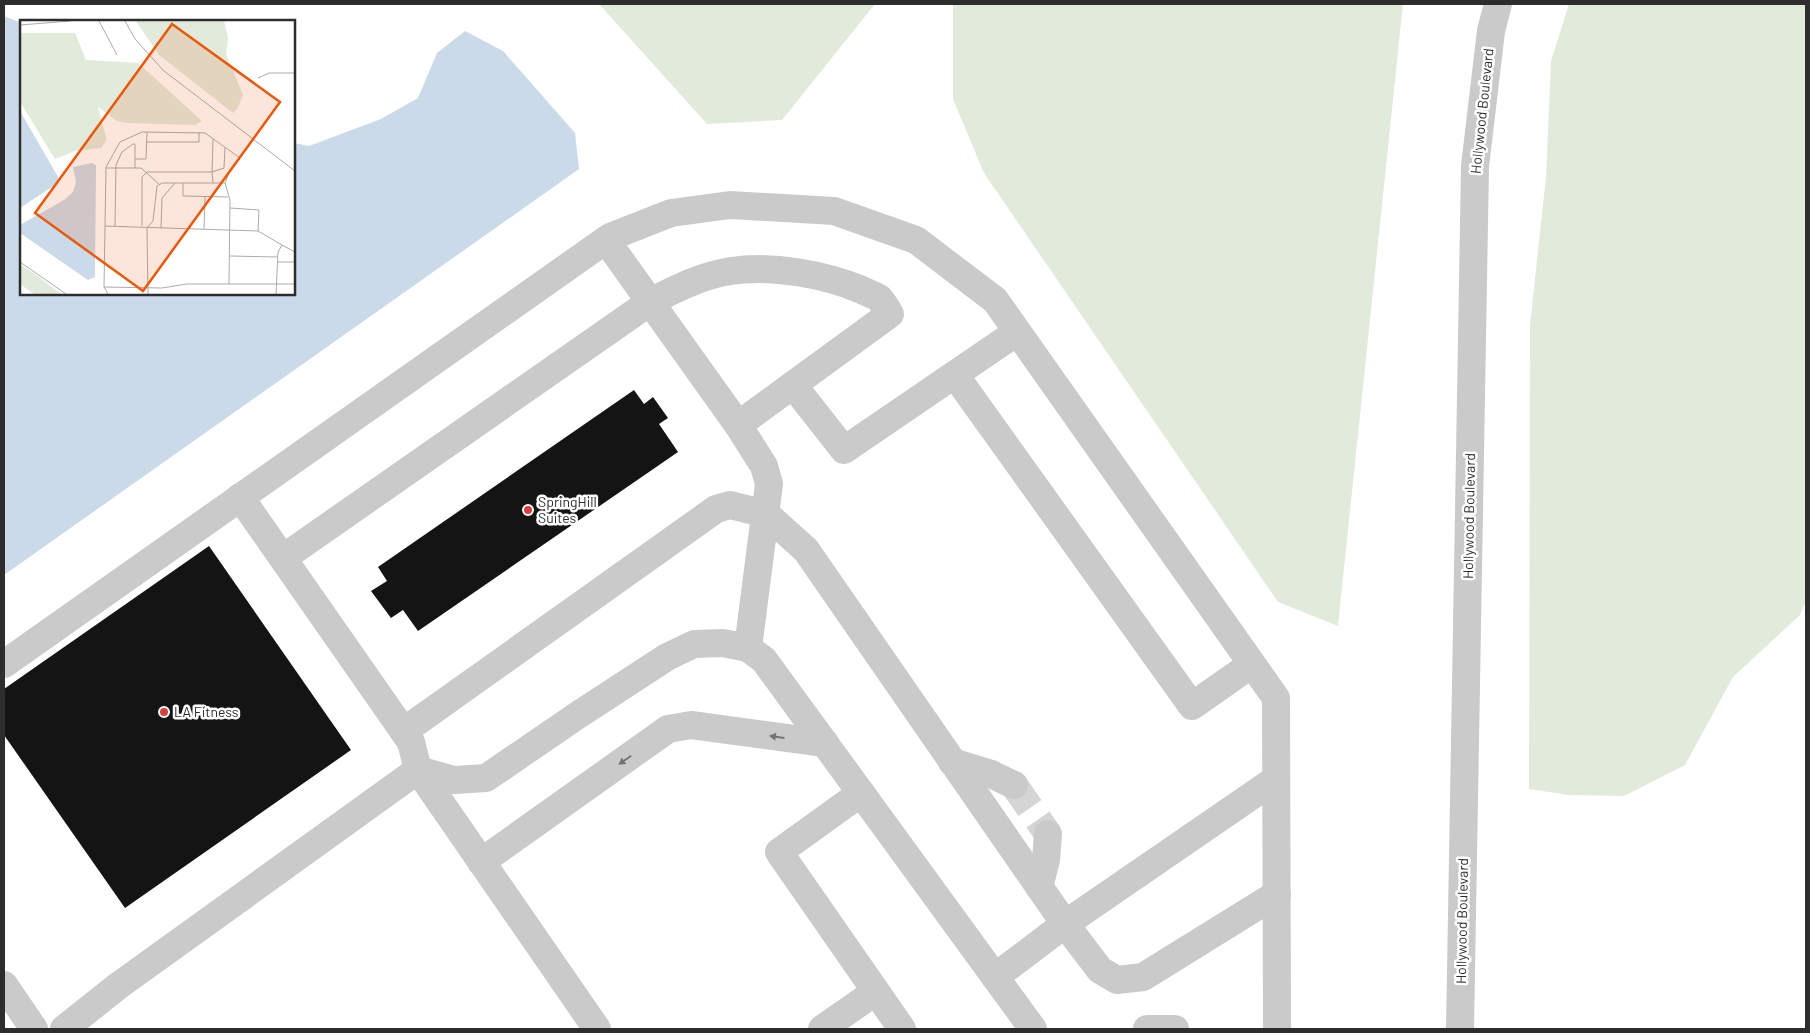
<svg xmlns="http://www.w3.org/2000/svg" width="1810" height="1033" font-family="Barlow,sans-serif">
	<style>
		.green { fill: #e2eadc }
		.water { fill: #cadae8 }
		.building { fill: #141414 }
		.lines { fill: none; stroke-linecap: round; stroke-linejoin: round }
		.minor-tunnel { stroke: #d5d5d5; stroke-width: 28; stroke-dasharray: 28 14; stroke-linecap: butt }
		.minor { stroke: #cacaca; stroke-width: 28 }
		.oneway { fill: #747474 }
		.poi-dot { fill: #d5403e; stroke: #fff; stroke-width: 2 }
		.labels { text-anchor: middle; stroke-width: 5; stroke-linejoin: round; paint-order: stroke }
		.street-label { font-size: 14px; fill: #2d2d2d; stroke: #fff }
		.poi-label { font-size: 14px; fill: #2d2d2d; stroke: #fff; text-anchor: start }
		.inset-road { fill: none; stroke: #ababab; stroke-width: 1 }
		.view { fill: #e8590c; fill-opacity: 0.15; stroke: #e8590c; stroke-width: 2.5 }
		.inset-edge { fill: none; stroke: #2d2d2d; stroke-width: 2.5 }
	</style>
	<rect width="100%" height="100%" fill="#fff"/>
	<g class="green">
		<path d="M599,4H875L782,120L707,124Z"/>
		<path d="M953,4H1403L1338,626L1278,602L984,173L953,99Z"/>
		<path d="M1569,4H1806V601L1800,615L1733,677L1685,765L1624,796L1569,795L1529,789L1530,325L1546,177L1551,61Z"/>
	</g>
	<path class="water" d="M4,16L21,23V294H294V143L309,146L381,119L418,98L437,53L465,31L503,51L575,133L579,169L4,575Z"/>
	<g class="building">
		<path d="M634,390L644,404L653,397L668,418L659,424L678,452L418,631L403,610L391,618L371,591L387,581L378,567Z"/>
		<path d="M209,546L351,750L125,908L4,735V689Z"/>
	</g>
	<g class="lines">
		<path class="minor-tunnel" d="M1014,785L1048,834"/>
		<g class="minor">
			<path d="M606,240L738,425L764,466L769,484L748,648"/>
			<path d="M955,375L1192,706L1252,664"/>
			<path d="M793,385L844,450L1017,332"/>
			<path d="M240,497L411,742L418,770L597,1029"/>
			<path d="M283,558L650,302C675,289 703,275 731,271C772,265 824,274 862,290C867,293 875,295 879,298C883,302 887,309 890,314L738,425"/>
			<path d="M4,664L610,237L671,213L730,205L834,211L916,240L995,300L1276,698L1277,1029"/>
			<path d="M404,731L716,509L730,505L766,514L806,550L1065,924L995,977"/>
			<path d="M952,762L991,774L1014,785"/>
			<path d="M418,770L454,780L486,778L578,715L667,657L694,644L723,643L748,648L764,660L1033,1029"/>
			<path d="M1276,779L1065,924L1100,970L1117,980L1143,977L1277,894"/>
			<path d="M861,793L779,852L902,1029"/>
			<path d="M481,862L668,729L691,725L825,743"/>
			<path d="M1039,887L1046,860L1048,834"/>
			<path d="M4,985L34,1029"/>
			<path d="M64,1029L118,986L418,770"/>
			<path d="M822,1029L875,992"/>
			<path d="M1147,1029H1175"/>
			<path d="M1460,1029L1475,166L1491,31L1498,4"/>
		</g>
	</g>
	<defs><path id="oneway-solid" d="M-6-.8H1V-3.2L6.5 0L1 3.2V.8H-6Z" transform="scale(1.25)"/></defs>
	<g class="oneway">
		<use href="#oneway-solid" transform="translate(777 737) rotate(-172)"/>
		<use href="#oneway-solid" transform="translate(625 760) rotate(145)"/>
	</g>
	<g class="poi-dot">
		<circle cx="528" cy="510" r="5"/>
		<circle cx="164" cy="712" r="5"/>
	</g>
	<g class="labels">
		<g class="street-label">
			<text transform="translate(1482 111) rotate(-84)" y="5">Hollywood Boulevard</text>
			<text transform="translate(1469 516) rotate(-89)" y="5">Hollywood Boulevard</text>
			<text transform="translate(1462 921) rotate(-89)" y="5">Hollywood Boulevard</text>
		</g>
		<g class="poi-label">
			<text x="538" y="507">SpringHill<tspan x="538" dy="16">Suites</tspan></text>
			<text x="174" y="717">LA Fitness</text>
		</g>
	</g>
	<g transform="translate(20 20)">
		<rect width="275" height="275" fill="#fff"/>
		<path d="M116,1H204L208,18L206,34L223,75L217,89L213,93L139,35ZM0,13H55L66,40L118,43L182,101L175,105L108,103L97,101L78,87L87,120L81,128L55,131L35,139L0,82ZM0,244L19,257L41,274H14L0,264Z" fill="#e2eadc"/>
		<path d="M0,91L38,157V163L0,188ZM72,143L76,145L75,257L68,260L0,213V205L44,180L53,172L56,162L53,147Z" fill="#cadae8"/>
		<path class="inset-road" d="M79,1L97,35M105,1L115,19L144,51L275,151M0,5L50,1M238,58L249,53H275M193,119L192,152L204,148L205,127M126,122H179V112M115,139H126L127,112M86,148H121L139,164M163,163V176L208,177M205,163L210,180L209,264M210,188L239,190L238,211M85,206L238,211L262,225M95,206L96,145L102,132L113,124H115V148M122,206V157L127,152H192L193,163M141,208L142,178L155,163M184,209L185,177M210,236L257,237M0,242L46,274M257,242H275M84,267L142,268L167,264H275M88,274L84,267L86,147L100,122L122,112L185,113L220,138M128,274L127,208L133,201L137,166L142,163H205L210,150L234,119M256,274L258,232L262,225L275,232"/>
		<path class="view" d="M152,4L260,82L123,271L15,193Z"/>
		<rect width="275" height="275" class="inset-edge"/>
	</g>
	<rect width="1810" height="1033" fill="none" stroke="#2d2d2d" stroke-width="10"/>
</svg>
